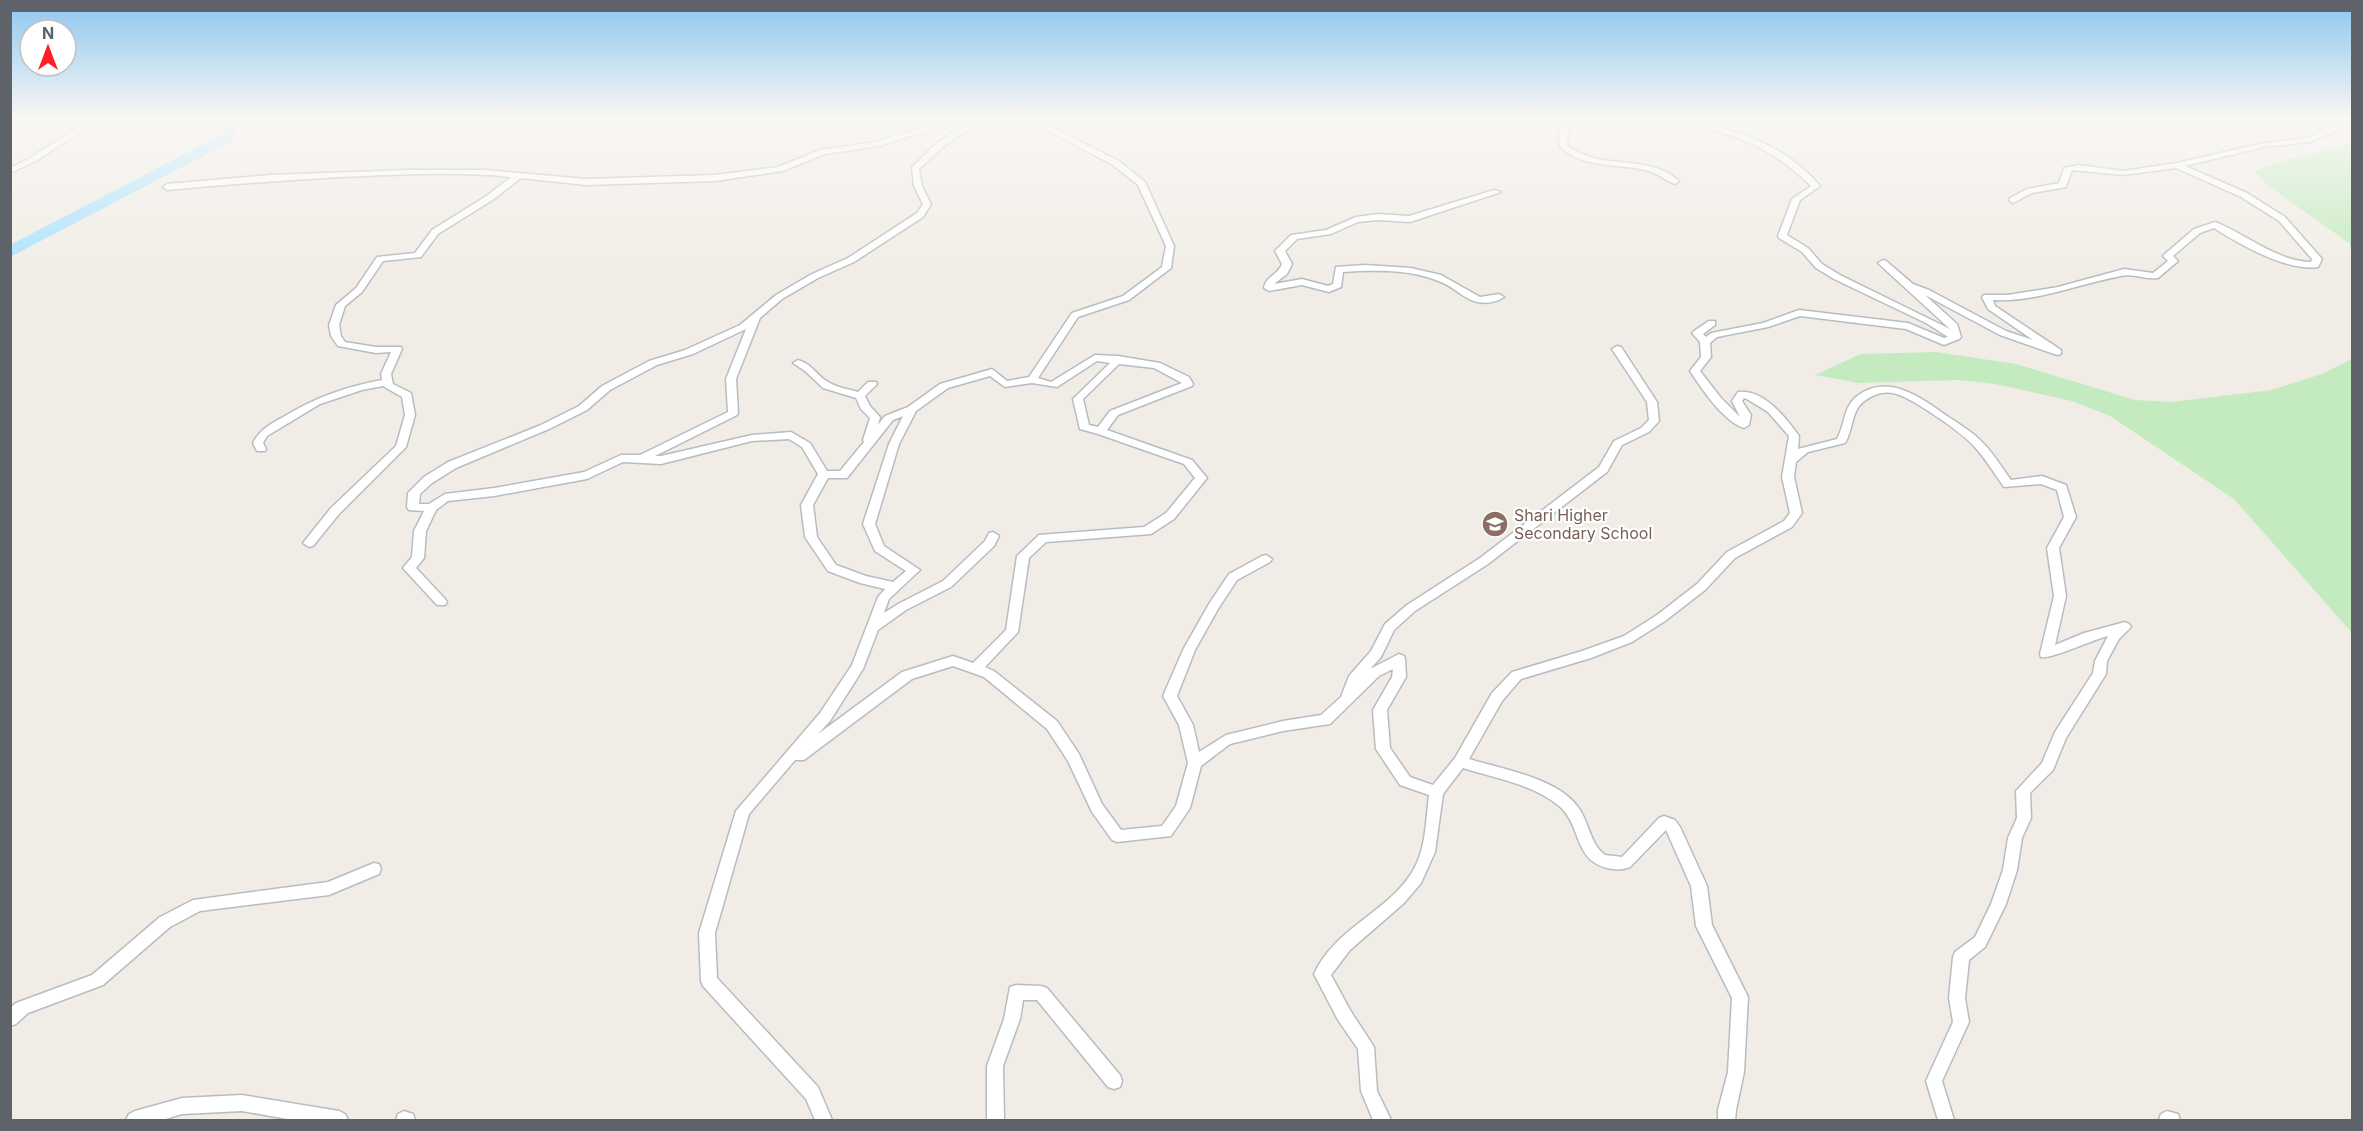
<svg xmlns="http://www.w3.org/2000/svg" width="2363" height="1131" font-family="Inter,sans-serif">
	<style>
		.green { fill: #c4ebc0 }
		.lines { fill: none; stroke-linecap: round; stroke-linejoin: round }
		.river { fill: #a8e2ff; fill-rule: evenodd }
		.minor-casing { stroke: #b8bcc1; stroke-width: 3 }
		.minor { fill: #fff; fill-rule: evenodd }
		.labels { text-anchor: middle; stroke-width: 4.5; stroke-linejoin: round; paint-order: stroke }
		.education-label { font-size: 16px; fill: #785e54; stroke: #fff; text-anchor: start }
	</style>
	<rect width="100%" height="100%" fill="#f1ede6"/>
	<g class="green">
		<path d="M2352,144V251L2349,243L2267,185L2254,171L2287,159Z"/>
		<path d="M1936,352L2016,364L2135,400L2172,402L2271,390L2322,374L2352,359V633L2234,499L2110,416L2072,401L1995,384L1958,380L1859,383L1815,375L1861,354Z"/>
	</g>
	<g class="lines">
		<path class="river" d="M231,118H245L232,141L10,257V245L221,135Z"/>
		<defs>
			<g id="minor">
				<path d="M93,118H102L36,161L10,173V168L30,158Z"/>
				<path d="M955,118H966L880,146L825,154L783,171L715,181L586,185L521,178L494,199L438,234L421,257L383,261L362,292L345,306L339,325L341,336L345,342L376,347H401L402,349L391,374L393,384L411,393L415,415L406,447L339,514L313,546L309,547L303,543L331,508L396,446L405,415L402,397L383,386L362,390L320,404L267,436L263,443L266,449L265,451H257L253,443C260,429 271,424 285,416C317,397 345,387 382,380L381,374L391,352L376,353L338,346L331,336L329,325L336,305L356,288L377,257L415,253L432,230L488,195L511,177C463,172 413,174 364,176C298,179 233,184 167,190L163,187L167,184L270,175L408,170H485L586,179L715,175L778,167L820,150L876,142Z"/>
				<path d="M989,118H1000L967,130L943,147L919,169L922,186L931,204L923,217L854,262L818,278L782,299L760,318L736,379L738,413L737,415L655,456H661L752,435L791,432L810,443L827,471H840L864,442L863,440L870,418L861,409L856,398L823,388L805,371L793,363L798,360C814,365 817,377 830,383C838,388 849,389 858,392L868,382H876L877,384L865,396L870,406L880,417L878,425L885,416L908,407L940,384L992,369L1007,381L1029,377L1072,313L1123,296L1162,267L1166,246L1138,185L1113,165L1024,118H1033L1119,161L1145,182L1174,246L1171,268L1129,300L1078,317L1038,378L1051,382L1095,355L1118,356L1160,363L1189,377L1193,384L1192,386L1118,415L1107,430L1192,460L1207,478L1174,519L1151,534L1046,542L1029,558L1018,632L985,667L994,671L1057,721L1079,754L1102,804L1121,830L1162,826L1176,806L1188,763L1179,725L1163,696L1183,650L1209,604L1229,574L1262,556L1266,555L1272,559L1270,562L1237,580L1218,609L1195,650L1177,696L1193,725L1199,752L1226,735L1283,721L1321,715L1341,697L1349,676L1371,651L1385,624L1407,605L1480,558L1599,467L1614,441L1641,428L1649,420L1647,402L1612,349L1617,346L1621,347L1657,402L1659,421L1649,432L1622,445L1607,472L1488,564L1415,611L1394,630L1381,657L1370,669L1399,654L1404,656L1405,659L1406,677L1387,710L1390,748L1410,777L1433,785L1455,758L1492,693L1512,672L1582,651L1624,636L1657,615L1697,584L1727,552L1784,521L1790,513L1782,477L1789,436L1768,412L1747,399L1744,398L1742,401L1751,415L1749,425L1744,428C1723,421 1702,389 1690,371L1701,357L1700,342L1692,333L1694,331L1709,321H1715V325L1703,334L1706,337L1711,333L1763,323L1799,310L1908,323L1944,338L1948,337L1926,323L1834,279L1816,268L1802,252L1779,238L1778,236L1792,199L1811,186C1777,151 1734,132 1687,125C1662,122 1637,123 1612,120L1608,118C1683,118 1768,124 1820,186L1800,200L1787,235L1808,248L1822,264L1840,275L1950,329L1878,263L1883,260L1886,261L1913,284L1929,290L2006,331L2033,340L1988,309L1982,297L1984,295H2008L2058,287L2124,269L2153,273L2168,261L2163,256L2165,254L2194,229L2215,222C2246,234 2276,261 2311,262L2312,259L2279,221L2241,197L2176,168L2123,175L2072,170L2066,187L2032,193L2013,203L2009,200L2010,198L2027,189L2059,183L2064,168L2079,165L2123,171L2177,163L2264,143L2308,138L2327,128L2352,122V126L2333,132L2310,142L2264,147L2185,166L2247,193L2285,217L2322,259L2318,267C2288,272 2239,244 2214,228L2200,233L2173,256L2178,261L2158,278C2146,280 2133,273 2121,276C2078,284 2038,302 1993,300L1995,306L2061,350V354L2057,355L2000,335L1925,295L1957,324L1961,337L1959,339L1944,345L1906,329L1800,316L1768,327L1717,337L1710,343L1711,357L1700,371L1721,398L1740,417L1732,401L1738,392C1763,388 1786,418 1799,436L1798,449L1837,439C1845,425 1843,408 1856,397C1887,372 1920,397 1947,416C1959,424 1973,432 1983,443C1994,454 2002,468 2011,480L2042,476L2066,485L2076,517L2059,548L2066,596L2055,645L2084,633L2125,622L2129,624L2131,627L2119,639L2107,661L2106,674L2066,738L2053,770L2030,793L2031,818L2022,838L2017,870L2006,904L1985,947L1969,960L1965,998L1969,1022L1942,1081L1954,1120H1938L1926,1081L1953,1022L1949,998L1953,957L1955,952L1975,937L1991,904L2003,870L2008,838L2017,818L2016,791L2042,763L2055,732L2093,673L2095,661L2108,636C2094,639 2050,660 2041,657L2040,654L2054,596L2047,548L2064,517L2057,490L2041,484L2004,487C1994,473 1985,458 1974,446C1961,432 1910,396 1893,393C1882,391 1872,395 1863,402C1851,412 1853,431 1845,443L1808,452L1796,462L1794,477L1802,513L1792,527L1735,558L1705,590L1665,621L1632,642L1591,658L1521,679L1502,701L1469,759C1502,769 1557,778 1578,807C1589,822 1590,844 1605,855L1622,857L1659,818L1664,816L1675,820L1680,827L1707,886L1712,925L1748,997L1744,1072L1736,1110L1735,1120H1718V1110L1728,1072L1732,998L1696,926L1691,886L1666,830L1630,867C1623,870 1615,870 1607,868C1573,860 1582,824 1558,805C1532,784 1494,778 1463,768L1443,794L1435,852L1421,883L1404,903L1350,950L1331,975L1350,1010L1374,1047L1377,1091L1391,1120H1373L1361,1091L1358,1049L1338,1020L1314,974C1335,927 1394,909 1415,867C1426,846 1426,819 1429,795L1400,785L1376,749L1373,710L1392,677L1393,669L1379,676L1330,724L1283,731L1230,744L1201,766L1190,808L1171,836L1117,842L1112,840L1092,812L1068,761L1047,729L984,677L953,666L912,679L804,760H795L749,814L715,933L717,978L818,1087L832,1120H815L806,1099L703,986L701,981L699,933L736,811L820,713L852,665L878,597L885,589L860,583L828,571L805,537L801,505L818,474L802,447L789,439L752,441L661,464L623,462L587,479L494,496L448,501L436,510L426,531L424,558L416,568L445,599L447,602L445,605H437L403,568L412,557L414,531L424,511L409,510L407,507L408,493L424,477L448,462L541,425L579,406L602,386L649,361L685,350L740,325L776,295L812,274L848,258L917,213L923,204L914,186L912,167L937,143L961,126ZM746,329L726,379L728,412L640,455H621L584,472L494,488L445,494L429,504H419L420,494L432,483L456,468L549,429L587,410L610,390L657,365L693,354ZM1097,361L1110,363L1073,399L1080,429L1098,434L1184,464L1195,478L1166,513L1144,527L1039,535L1017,556L1006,630L973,663L953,656L902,672L818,734L830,721L863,669L878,630L906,610L951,587L994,546L999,536L993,532L989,533L985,541L943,581L898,604L884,613L889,599L920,570L884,546L875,524L899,444L916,411L948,388L990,376L1005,387L1032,383L1057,387ZM1119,364L1154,368L1182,383L1110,411L1098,427L1089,425L1083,399ZM903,416L889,444L863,524L875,551L906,571L893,582L866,576L836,565L817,537L813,505L828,478H847L893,420Z"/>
				<path d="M1565,118H1573L1567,136L1568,146C1578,152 1587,157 1598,159C1626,165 1656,160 1679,181L1675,184C1664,180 1657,172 1645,170C1616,163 1584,169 1560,147L1559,136Z"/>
				<path d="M1494,190L1501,192L1410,222L1378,220L1358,222L1331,234L1297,239L1285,251L1292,264L1287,274L1274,284L1302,279L1328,286L1333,284L1336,267L1365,265L1411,268L1441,275L1480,297L1499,294L1504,297C1497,302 1486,304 1477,302C1464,299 1454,287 1441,282C1411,269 1375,270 1343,272L1341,287L1329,292L1302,285L1269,291L1264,288C1266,276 1278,275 1282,264L1275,251L1291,235L1326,230L1356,217L1378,214L1409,216Z"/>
				<path d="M374,863L379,864L381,869L379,874L329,895L200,911L170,927L103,985L28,1013L16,1024L10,1026V1008L16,1003L92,975L160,917L193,900L328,882Z"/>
				<path d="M1016,985L1041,986L1047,988L1120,1075L1122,1081L1120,1087L1114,1089L1108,1087L1037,1000H1023L1020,1019L1003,1066L1004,1120H987V1066L1004,1019L1010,987Z"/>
				<path d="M242,1095L339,1111L345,1114L348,1120H293L242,1111L182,1114L162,1120H126L129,1114L135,1111L182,1098Z"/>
				<path d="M404,1111L413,1114L415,1120H396L398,1114Z"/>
				<path d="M2167,1111L2178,1114L2180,1120H2159L2161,1114Z"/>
			</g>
		</defs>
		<use href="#minor" class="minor-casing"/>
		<use href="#minor" class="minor"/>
	</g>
	<linearGradient id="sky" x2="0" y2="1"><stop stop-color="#8ec6f1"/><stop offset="0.43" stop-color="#f9f7f4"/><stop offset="1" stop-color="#f9f7f4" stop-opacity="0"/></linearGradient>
	<rect width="2363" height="276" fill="url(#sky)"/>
	<defs>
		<symbol id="school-disc" viewBox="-11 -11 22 22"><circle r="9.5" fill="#8d6e63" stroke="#fff"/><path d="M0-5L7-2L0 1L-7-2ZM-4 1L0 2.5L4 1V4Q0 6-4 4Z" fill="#fff"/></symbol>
	</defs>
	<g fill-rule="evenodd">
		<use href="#school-disc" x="1480" y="509" width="30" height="30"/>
	</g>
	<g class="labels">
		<g class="education-label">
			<text x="1514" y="521">Shari Higher<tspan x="1514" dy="18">Secondary School</tspan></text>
		</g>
	</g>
	<rect width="2363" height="1131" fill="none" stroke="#5d6368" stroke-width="24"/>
	<g transform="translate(48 48)"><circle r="28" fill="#ffffff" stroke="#bec1c3" stroke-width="1.5"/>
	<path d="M0-4.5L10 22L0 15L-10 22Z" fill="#fb2127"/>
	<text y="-9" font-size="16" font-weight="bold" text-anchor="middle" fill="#5d6368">N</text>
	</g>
</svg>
